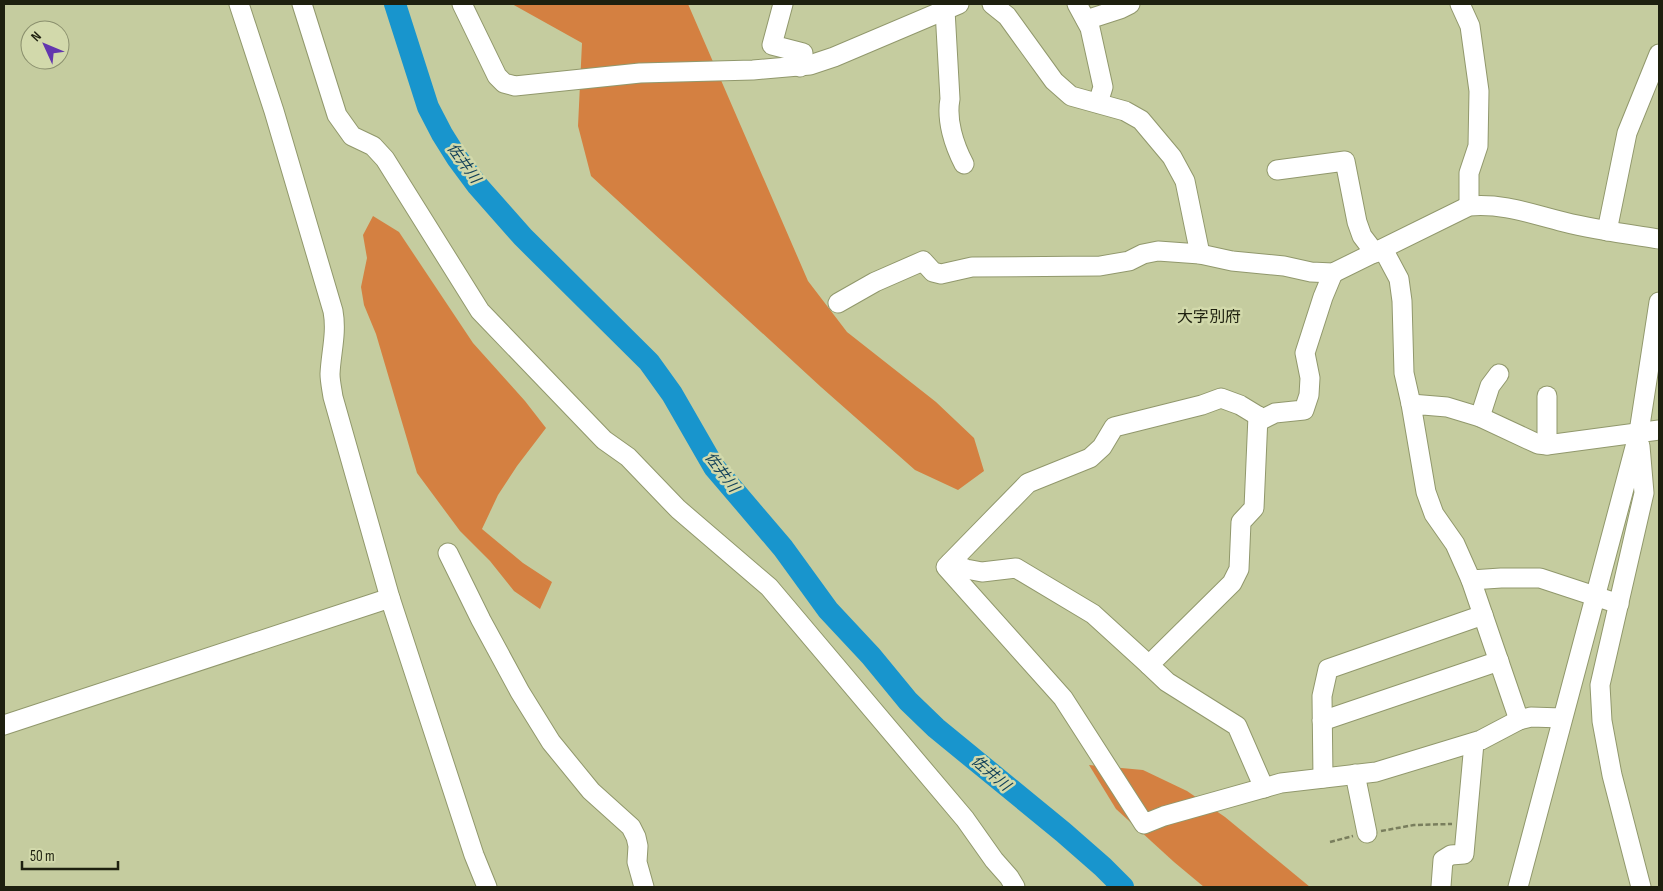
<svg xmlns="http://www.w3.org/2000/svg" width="1663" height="891" font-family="'Sofia Sans Condensed','Noto Sans JP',sans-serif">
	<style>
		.forest { fill: #d48041 }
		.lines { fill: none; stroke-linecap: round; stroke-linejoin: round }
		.river { stroke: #1895cd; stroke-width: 22 }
		.minor-casing { stroke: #91986c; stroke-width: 21 }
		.path { stroke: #797e5d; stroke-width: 2.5; stroke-dasharray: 5 2.5; stroke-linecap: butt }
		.minor { stroke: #fff; stroke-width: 19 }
		.labels { text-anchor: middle; stroke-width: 5; stroke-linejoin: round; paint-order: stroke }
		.water-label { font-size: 15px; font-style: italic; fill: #134159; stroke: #d2d9ab }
		.quarter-label { font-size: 16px; fill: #1e200f; stroke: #d2d9ab }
	</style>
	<rect width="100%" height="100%" fill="#c5cc9f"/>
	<g class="forest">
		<path d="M512,4H688L808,281L847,332L936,402L974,438L984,471L958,490L915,470L821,387L591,176L578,126L582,43Z"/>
		<path d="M373,216L399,232L473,343L525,401L546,428L517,466L498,495L482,529L523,563L552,582L540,609L514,591L490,561L460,531L417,473L376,334L364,305L361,287L367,258L363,235Z"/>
		<path d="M1089,765L1143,770L1187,791L1225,817L1310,887H1204L1174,862L1116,809Z"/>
	</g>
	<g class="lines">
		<path class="river" d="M395,4L428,107L442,134L457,158L477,185L523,237L649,362L672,394L714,467L783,548L828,610L871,656L908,701L936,728L1063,832L1103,867L1123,887"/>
		<defs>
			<g id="minor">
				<path d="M239,4L274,111L333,311C337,333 331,352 330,374C330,381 332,390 333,397L390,598L474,855L487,887"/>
				<path d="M302,4L337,115L352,136L373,146L385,159L480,311L604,440L628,457L678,509L769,587L965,819L994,860L1009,877L1015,887"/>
				<path d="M462,4L497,76L504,83L515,86L640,73L753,70L810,65L834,57L959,4"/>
				<path d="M783,4L772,45L803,53L800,67"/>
				<path d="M992,4L1007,16L1054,81L1071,96L1125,111L1141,120L1172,157L1185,181L1200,254"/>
				<path d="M1077,4L1090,28L1103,87L1098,103"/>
				<path d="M1460,4L1470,26L1479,91L1478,146L1469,173V206"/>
				<path d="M945,10L950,99C946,120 954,145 964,164"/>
				<path d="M1086,20L1120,9L1130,4"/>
				<path d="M1277,170L1345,161L1357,222L1362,236L1375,253"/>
				<path d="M1607,231L1627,133L1659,54"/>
				<path d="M1383,249L1399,279L1402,301L1404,373L1411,404"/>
				<path d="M1333,273L1323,297L1305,353L1310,378L1309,395L1304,410L1275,413L1263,419L1240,405L1221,398L1202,405L1114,427L1102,447L1090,458L1028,483L946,567L1063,698L1144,824L1164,816L1281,783L1376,772L1481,740L1519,720L1531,717L1562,718"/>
				<path d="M838,303L875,282L923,261L933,272L941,274L972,267L1100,266L1129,261L1143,254L1158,251L1200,254L1232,261L1284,266L1311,272L1333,273L1469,206C1504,203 1531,214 1564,222C1596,230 1627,234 1659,239"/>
				<path d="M1547,396V445"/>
				<path d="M1258,416L1254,508L1241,522L1239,569L1232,583L1149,665L1167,682L1237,726L1264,788"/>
				<path d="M1480,417L1490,386L1499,374"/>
				<path d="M1640,446L1644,493L1600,685L1602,721L1612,775L1641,887"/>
				<path d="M448,553L481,620L520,692L551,742L591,791L631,827L636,837L638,846L637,862L644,887"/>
				<path d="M950,563L966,569L982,572L1016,568L1093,614L1149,665"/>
				<path d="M1471,580L1519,720"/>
				<path d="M1619,604L1540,578H1501L1471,580L1455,544L1434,514L1426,492L1411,404L1447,407L1480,417L1538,444L1547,445L1659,430"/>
				<path d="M1322,721L1499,661"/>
				<path d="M4,725L390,598"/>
				<path d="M1355,774L1367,833"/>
				<path d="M1323,778L1322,696L1328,669L1483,615"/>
				<path d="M1441,886L1443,860L1451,855L1464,854L1474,743"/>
				<path d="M1518,887L1639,432L1659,302"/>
			</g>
		</defs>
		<use href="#minor" class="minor-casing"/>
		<g class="path">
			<path d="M1381,831L1414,825L1452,824"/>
			<path d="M1330,842L1353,836"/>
		</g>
		<use href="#minor" class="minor"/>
	</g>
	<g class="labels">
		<g class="water-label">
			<text transform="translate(464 163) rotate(54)" y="5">佐井川</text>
			<text transform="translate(722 472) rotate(53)" y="5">佐井川</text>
			<text transform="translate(991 773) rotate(40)" y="5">佐井川</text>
		</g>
		<g class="quarter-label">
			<text x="1209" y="322">大字別府</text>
		</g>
	</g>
	<rect width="1663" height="891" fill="none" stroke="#1e200f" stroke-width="10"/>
	<g transform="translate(45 45) rotate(314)"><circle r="24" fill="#d2d9ab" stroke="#8a8f6d"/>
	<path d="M0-4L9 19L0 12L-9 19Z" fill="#6236ae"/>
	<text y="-8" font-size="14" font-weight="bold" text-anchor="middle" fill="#1e200f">N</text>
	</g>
	<path d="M22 861v8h96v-8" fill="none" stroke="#1e200f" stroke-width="2.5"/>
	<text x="30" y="861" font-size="15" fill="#1e200f" stroke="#d2d9ab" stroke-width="4" paint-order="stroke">50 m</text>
</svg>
